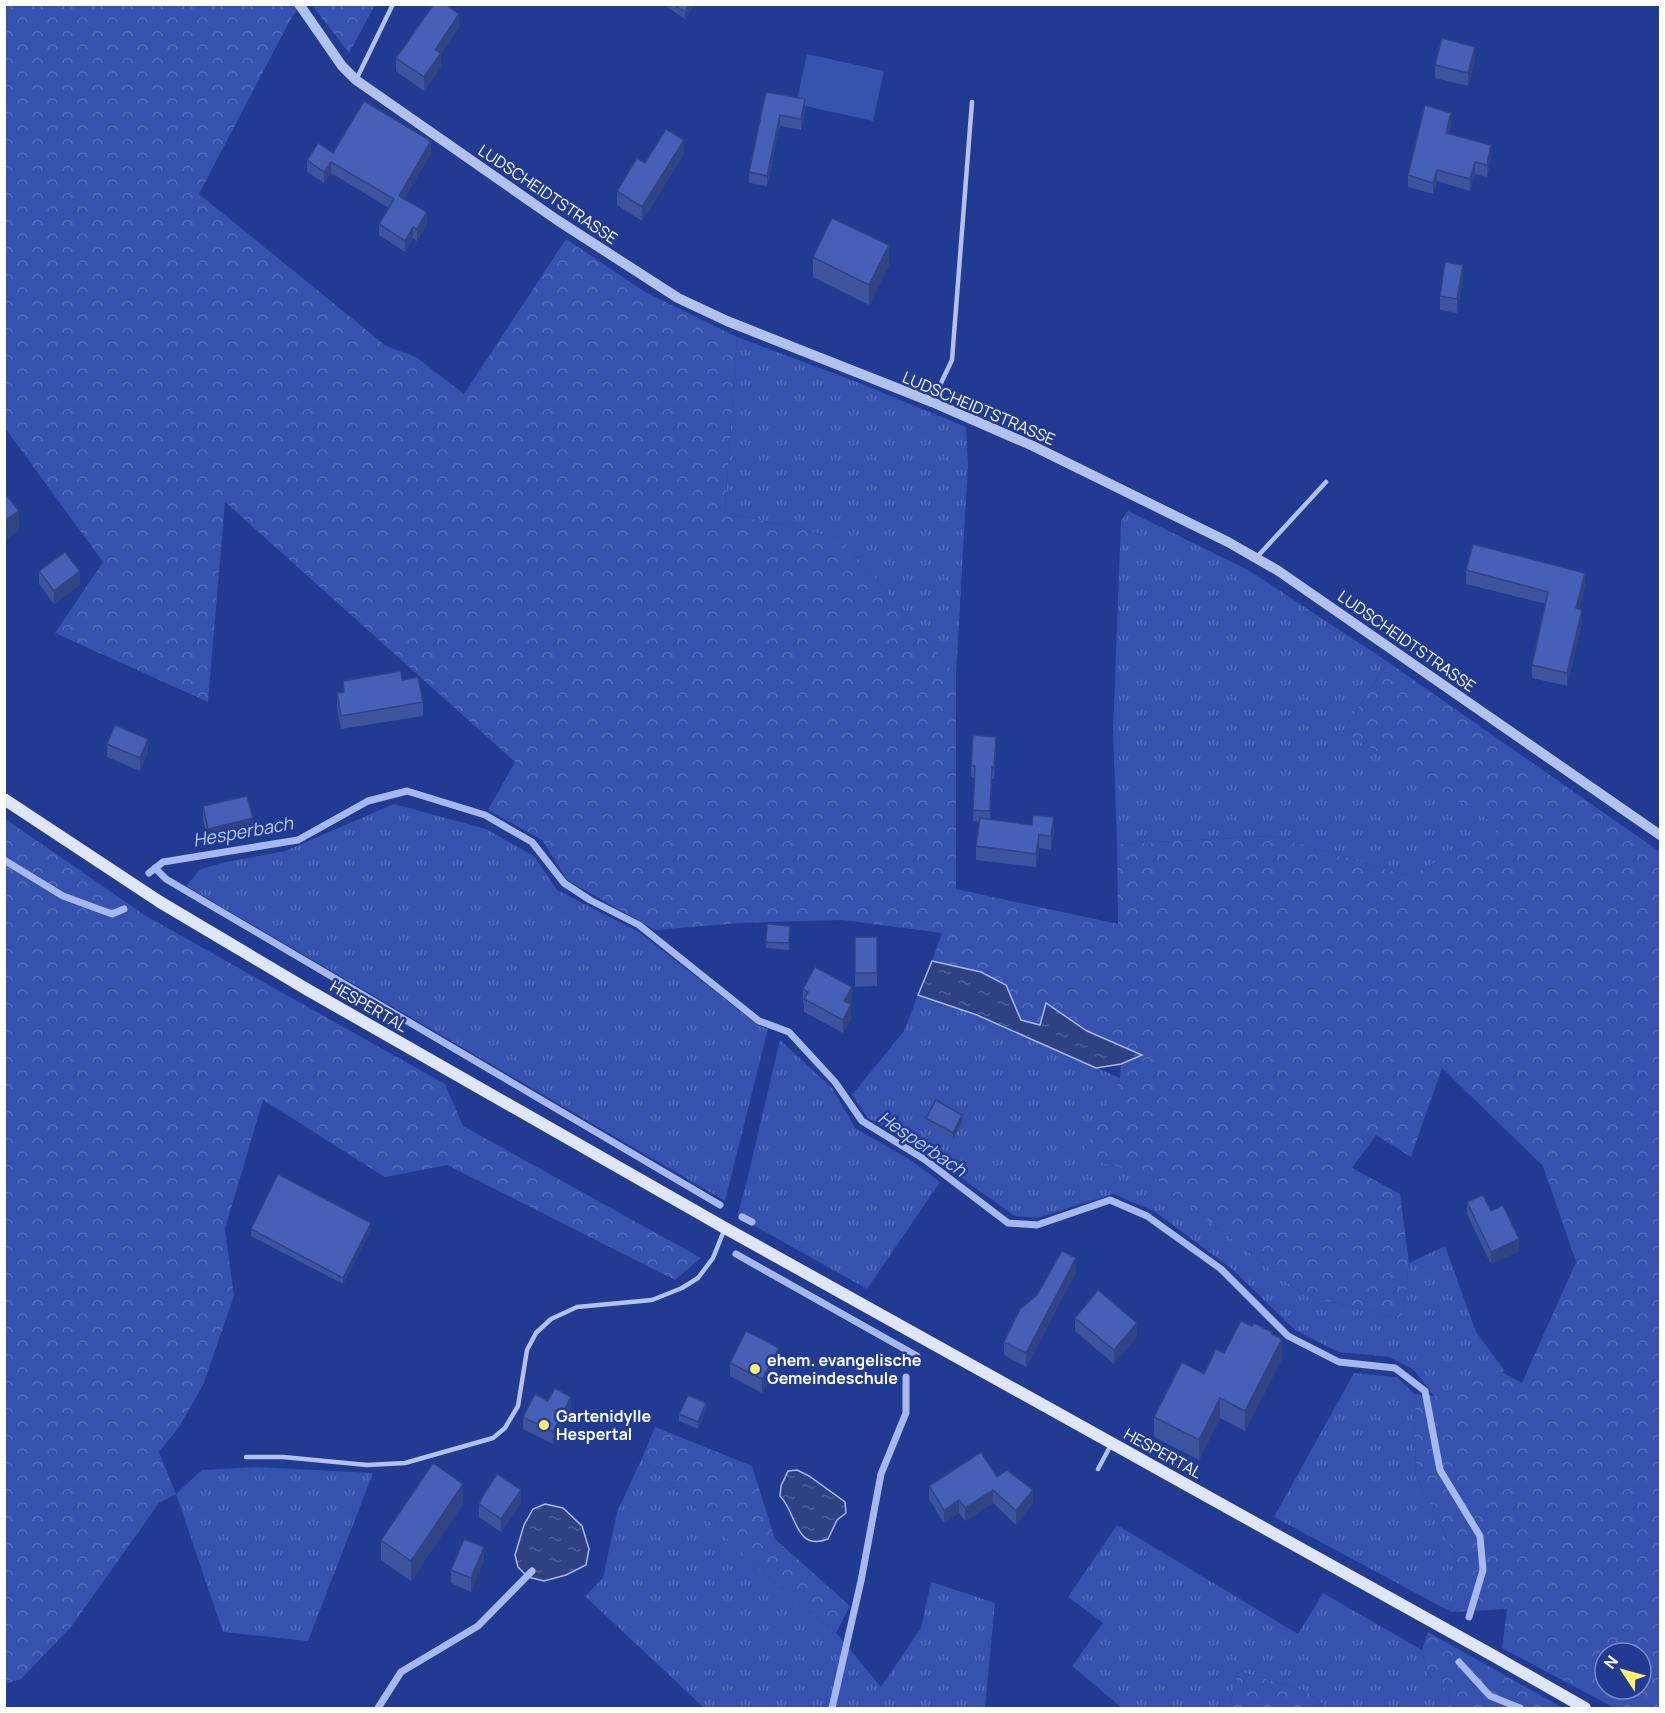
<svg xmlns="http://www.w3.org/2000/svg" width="1665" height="1713" font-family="Manrope,sans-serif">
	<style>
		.grass { fill: url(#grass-tufts) }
		.forest { fill: url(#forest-crowns); fill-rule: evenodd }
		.garden { fill: #3552af }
		.water { fill: url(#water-ripples); stroke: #a7b8ee; stroke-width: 1.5 }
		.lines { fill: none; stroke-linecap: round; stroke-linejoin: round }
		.stream { stroke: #a7b8ee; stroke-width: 7 }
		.service { stroke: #b3c1ed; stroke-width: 4.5 }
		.tertiary { stroke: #b3c1ed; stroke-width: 10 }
		.secondary { stroke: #dfe5fa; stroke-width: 12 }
		.wall { fill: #3c539d }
		.shaded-wall { fill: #314380 }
		.building { fill: #4660b7; stroke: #314380; stroke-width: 1.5 }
		.poi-dot { fill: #f9f074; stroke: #213a92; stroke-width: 2 }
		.labels { text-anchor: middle; stroke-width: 5; stroke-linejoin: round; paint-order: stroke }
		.street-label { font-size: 16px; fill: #fff; stroke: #213a92 }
		.poi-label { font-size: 16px; font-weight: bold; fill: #fff; stroke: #213a92; text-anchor: start }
		.water-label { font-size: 18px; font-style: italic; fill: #bfccf4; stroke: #213a92 }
	</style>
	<defs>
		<pattern id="grass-tufts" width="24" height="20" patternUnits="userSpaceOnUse" patternTransform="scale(1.5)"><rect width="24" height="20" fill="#3552af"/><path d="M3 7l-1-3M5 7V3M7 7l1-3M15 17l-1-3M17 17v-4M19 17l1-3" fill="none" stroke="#536cbb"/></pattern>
		<pattern id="forest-crowns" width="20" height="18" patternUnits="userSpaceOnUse" patternTransform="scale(1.5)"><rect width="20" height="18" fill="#3552af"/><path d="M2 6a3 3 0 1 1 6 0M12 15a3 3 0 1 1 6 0" fill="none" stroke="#536cbb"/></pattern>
		<pattern id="water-ripples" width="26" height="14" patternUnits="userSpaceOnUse" patternTransform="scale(1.5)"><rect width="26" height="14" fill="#2f4183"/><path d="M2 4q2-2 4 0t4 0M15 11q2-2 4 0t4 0" fill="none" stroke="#4e5e96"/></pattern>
	</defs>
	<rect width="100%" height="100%" fill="#213a92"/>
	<g class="grass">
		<path d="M737,337L849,379L966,427L968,464L956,675L842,539L725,512Z"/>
		<path d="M1128,511L1250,571L1388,662L1343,731L1503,828L1409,876L1273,836L1117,844L1113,730L1121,521Z"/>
		<path d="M394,804L486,829L534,856L557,890L639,932L759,1026L768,1029L725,1201L186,886L201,869L226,862L285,851Z"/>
		<path d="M918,995L977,1015L1120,1078L1082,1157L1152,1176L1303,1295L1402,1319L1409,1263L1445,1246L1476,1332L1505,1371L1434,1396L1414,1370L1390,1357L1338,1352L1295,1330L1232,1269L1154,1211L1113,1194L1037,1218L1015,1216L915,1145L868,1118L852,1095L904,1031Z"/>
		<path d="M780,1040L833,1089L855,1128L912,1161L940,1182L867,1289L737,1216L746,1184Z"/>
		<path d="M1354,1373L1397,1377L1414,1394L1416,1476L1457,1559L1451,1612L1274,1517Z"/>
		<path d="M642,1458L765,1574L836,1633L881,1687L921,1628L931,1582L995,1603L985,1708H819V1705L817,1708H704L585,1596L603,1578L617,1512Z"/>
		<path d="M256,1467L373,1473L308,1641L223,1632L176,1494L202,1470Z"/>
		<path d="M1117,1525L1298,1634L1323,1593L1422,1650L1428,1675L1450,1693L1448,1708H1328L1306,1691L1238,1671L1229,1708H1122L1072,1666L1103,1623L1068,1597Z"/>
	</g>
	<g class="forest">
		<path d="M4,5H300L289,22L199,194L386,346L416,357L464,394L566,239L645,292L737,337L725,512L842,539L956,675V889L1118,924L1117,844L1273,836L1409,876L1502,828L1343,731L1388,662L1660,852V1708H1615L1502,1648L1507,1609L1451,1612L1457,1559L1416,1476L1414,1394L1434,1396L1500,1371L1522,1383L1576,1262L1543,1166L1442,1068L1411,1157L1376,1135L1352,1168L1400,1194L1409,1263L1402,1319L1303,1295L1152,1176L1081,1157L1120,1078L1121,1064L1141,1054L1087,1031L1046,1003L1040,1025L1020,1020L1006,984L981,972L932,961L942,933L843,920L740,923L655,930L567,880L542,840L488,810L515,762L225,502L208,702L55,633L103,562L5,428ZM1605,1653H1641V1689H1605Z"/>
		<path d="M312,5H375L349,53Z"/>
		<path d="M4,818L146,916L445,1084L463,1126L701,1258L675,1280L447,1165L385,1177L263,1100L225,1229L234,1296L203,1385L179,1427L159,1452L176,1494L159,1503L71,1627L21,1679L5,1684Z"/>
		<path d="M655,1427L752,1466L775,1539L850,1606L836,1633L765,1574L642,1458Z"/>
		<path d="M1428,1632L1563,1708H1448L1450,1693L1428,1675L1422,1650Z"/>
		<path d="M1238,1671L1306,1691L1328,1708H1229Z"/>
	</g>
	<path class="garden" d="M807,54L884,71L873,121L796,104Z"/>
	<g class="water">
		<path d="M932,961L981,972L1006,985L1021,1020L1040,1025L1046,1003L1087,1031L1142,1055L1121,1064L1096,1068L977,1015L918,995Z"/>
		<path d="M797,1470L809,1476L845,1502L846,1513L837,1520L828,1539C795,1552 797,1513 780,1496L781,1486L788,1471Z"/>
		<path d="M545,1504L563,1508L582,1526L589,1549L586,1565L566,1575L544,1581L528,1577L518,1567L515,1555L524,1525L533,1509Z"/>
	</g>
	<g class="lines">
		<g class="stream">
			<path d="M4,860L63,896L112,914L124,909"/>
			<path d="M155,868L166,879L720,1205"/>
			<path d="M149,873L163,862L298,840L368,801L407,791L485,815L532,842L564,883L590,900L639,925L759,1021L789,1032L835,1082L862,1121L924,1159L1008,1223L1037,1225L1110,1200L1147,1216L1221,1269L1288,1336L1339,1362L1395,1368L1425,1391L1440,1470L1480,1536L1483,1570L1469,1617"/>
			<path d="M742,1217L752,1222"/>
			<path d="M736,1254L917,1356"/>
			<path d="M1459,1662L1490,1696L1520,1708"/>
			<path d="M378,1708L401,1672L478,1626L532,1571"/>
			<path d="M832,1708L861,1581L881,1474L906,1413V1377"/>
		</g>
		<g class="service">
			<path d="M356,80L393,4"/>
			<path d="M932,402L952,360L972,102"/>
			<path d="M1257,557L1326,482"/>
			<path d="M246,1457H283L367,1465L405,1463L493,1438L505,1428L518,1406L527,1350L536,1333L551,1319L577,1307L652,1300L682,1288L698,1278L713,1258L725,1228"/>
			<path d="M1098,1469L1112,1443"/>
		</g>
		<path class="tertiary" d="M299,4L342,66L356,80L557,220L678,298L727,321L932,402L1033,446L1228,542L1277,570L1660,835"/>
		<path class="secondary" d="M4,799L160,902L308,990L725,1228L1494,1656L1585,1708"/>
	</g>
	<g class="wall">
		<path d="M663,4H695L685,19Z"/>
		<path d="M459,27L441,55V67L424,91L396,71V58Z"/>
		<path d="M1475,60L1468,86L1435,78V65Z"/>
		<path d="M766,92L805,110L801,130L780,126L767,186L749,183V172Z"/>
		<path d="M1451,124L1449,134L1491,157L1487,177L1475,174L1470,191L1437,181L1433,194L1408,187V175Z"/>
		<path d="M431,153L404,199L427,224L417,241L413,238L405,252L379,235V224L389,208L331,173L324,183L307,172V160Z"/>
		<path d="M684,154L642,221L617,205V191L645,163Z"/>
		<path d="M813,257L889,265L869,305L813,277Z"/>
		<path d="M1463,278L1457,313L1440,310V296Z"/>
		<path d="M1466,570L1585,586L1579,609L1582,623L1567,686L1532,678V665L1546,604L1466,584Z"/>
		<path d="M39,571L80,585L54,604L39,584Z"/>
		<path d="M402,680L423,702V716L341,729L337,707V693L343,692V681Z"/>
		<path d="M107,744L148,752L140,771L107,757Z"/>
		<path d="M996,748L994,779H992L990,819L1054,831L1051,850L1039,848L1036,867L976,860V846L979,822L973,821L974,778L971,777V766Z"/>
		<path d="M203,806L253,832L208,842L203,820Z"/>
		<path d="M790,933L789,950L766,948V942Z"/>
		<path d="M855,937H877V986L855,987Z"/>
		<path d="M803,989L852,1000L850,1004L851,1018L843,1033L804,1012V1003H803Z"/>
		<path d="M926,1118L962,1122L953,1139L926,1125Z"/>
		<path d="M1467,1202L1491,1211L1519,1251L1491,1264L1467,1214Z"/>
		<path d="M251,1229H371L343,1284L251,1236Z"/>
		<path d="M1076,1272L1026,1367L1004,1355V1342Z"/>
		<path d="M1075,1318L1137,1336L1114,1364L1075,1331Z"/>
		<path d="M1252,1326L1272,1334L1282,1359L1245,1431L1220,1418L1199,1460L1154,1437V1417L1204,1374Z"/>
		<path d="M779,1361L762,1393L730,1376V1363Z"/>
		<path d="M548,1401L571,1408L553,1444L523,1429V1417Z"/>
		<path d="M706,1410L698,1429L679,1421V1414Z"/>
		<path d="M997,1477L1033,1503L1016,1525L993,1503L965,1521L959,1513L944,1523L929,1499V1486Z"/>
		<path d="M521,1503L501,1532L479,1517V1504Z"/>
		<path d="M463,1504L411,1581L381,1560V1540Z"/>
		<path d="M484,1560L471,1592L451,1583V1570Z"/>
	</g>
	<g class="shaded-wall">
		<path d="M690,4L695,5L685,19V12Z"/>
		<path d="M459,14V27L441,55V67L424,91V77L435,50Z"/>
		<path d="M1475,47V60L1468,86V73Z"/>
		<path d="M805,99V110L801,130V119Z"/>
		<path d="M1451,113V124L1446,145V133Z"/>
		<path d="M780,115V126L767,186V176Z"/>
		<path d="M684,140V154L642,221V207Z"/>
		<path d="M431,141V153L399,208V196Z"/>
		<path d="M1491,145V157L1487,177V165Z"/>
		<path d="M331,162V173L324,183V172Z"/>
		<path d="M1475,162V174L1470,191V179Z"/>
		<path d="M1437,170V181L1433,194V183Z"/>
		<path d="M427,212V224L417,241V229Z"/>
		<path d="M413,227V238L405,252V241Z"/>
		<path d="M889,245V265L869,305V285Z"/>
		<path d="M1463,265V278L1457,313V299Z"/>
		<path d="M19,511V531L4,541V521Z"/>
		<path d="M80,571V585L54,604V591Z"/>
		<path d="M1585,573V586L1576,622V608Z"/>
		<path d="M1582,610V623L1567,686V673Z"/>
		<path d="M996,737V748L994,779V768Z"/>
		<path d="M148,739V752L140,771V758Z"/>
		<path d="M1054,817V831L1051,850V836Z"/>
		<path d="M253,818V832L208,842V829Z"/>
		<path d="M1039,835V848L1036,867V854Z"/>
		<path d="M852,987V1000L844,1014V1001Z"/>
		<path d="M851,1004V1018L843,1033V1020Z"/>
		<path d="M962,1115V1122L953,1139V1133Z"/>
		<path d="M371,1223V1229L343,1284V1278Z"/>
		<path d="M1519,1239V1251L1491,1264V1252Z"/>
		<path d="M1076,1258V1272L1026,1367V1353Z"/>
		<path d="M1137,1323V1336L1114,1364V1350Z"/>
		<path d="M1282,1339V1359L1245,1431V1411Z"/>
		<path d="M779,1348V1361L762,1393V1379Z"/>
		<path d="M571,1397V1408L553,1444V1432Z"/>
		<path d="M1220,1398V1418L1199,1460V1440Z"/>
		<path d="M706,1403V1410L698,1429V1422Z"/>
		<path d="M463,1484V1504L411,1581V1561Z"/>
		<path d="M521,1490V1503L501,1532V1519Z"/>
		<path d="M993,1490V1503L965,1521V1508Z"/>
		<path d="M1033,1490V1503L1016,1525V1511Z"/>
		<path d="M959,1500V1513L944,1523V1510Z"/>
		<path d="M484,1547V1560L471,1592V1578Z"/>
	</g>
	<g class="building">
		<path d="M434,4H445L459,14L435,50L441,53L424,77L396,58Z"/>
		<path d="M673,4H690L685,12Z"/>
		<path d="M1442,38L1475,47L1468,73L1435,65Z"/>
		<path d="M766,92L805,99L801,119L780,115L767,176L749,172Z"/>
		<path d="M364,101L431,141L399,196L427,212L417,229L413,227L405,241L379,224L394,199L331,162L324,172L307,160L318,143L333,153Z"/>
		<path d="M1425,105L1451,113L1446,133L1491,145L1487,165L1475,162L1470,179L1437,170L1433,183L1408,175Z"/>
		<path d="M666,129L684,140L642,207L617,191L637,158L645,163Z"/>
		<path d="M832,218L889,245L869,285L813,257Z"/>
		<path d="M1445,262L1463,265L1457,299L1440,296Z"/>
		<path d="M4,492L19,511L4,521Z"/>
		<path d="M1473,544L1585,573L1576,608L1582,610L1567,673L1532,665L1548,592L1466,570Z"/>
		<path d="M65,552L80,571L54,591L39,571Z"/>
		<path d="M401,671L402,680L418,677L423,702L341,716L337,693L344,692L343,681Z"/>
		<path d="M115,725L148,739L140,758L107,744Z"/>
		<path d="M973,735L996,737L994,768L992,767L990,811L973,810L975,766H971Z"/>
		<path d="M247,796L253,818L208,829L203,806Z"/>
		<path d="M1033,815L1054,817L1051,836L1039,835L1036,854L976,846L980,818L1032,825Z"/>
		<path d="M767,924L790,926L789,943L766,942Z"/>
		<rect x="855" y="937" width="22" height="36"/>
		<path d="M815,967L852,987L844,1001L851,1004L843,1020L804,999L808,992L803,989Z"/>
		<path d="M936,1100L962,1115L953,1133L926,1118Z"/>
		<path d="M278,1174L371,1223L343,1278L251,1229Z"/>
		<path d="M1483,1195L1491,1211L1503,1205L1519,1239L1491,1252L1467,1202Z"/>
		<path d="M1062,1251L1076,1258L1026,1353L1004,1342L1020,1309L1037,1295Z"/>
		<path d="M1098,1290L1137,1323L1114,1350L1075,1318Z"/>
		<path d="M1241,1321L1252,1326L1254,1323L1272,1332V1334L1282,1339L1245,1411L1220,1398L1199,1440L1154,1417L1182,1362L1204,1374L1216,1349L1224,1353Z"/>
		<path d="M746,1331L779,1348L762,1379L730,1363Z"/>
		<path d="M555,1388L571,1397L553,1432L523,1417L535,1394L548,1401Z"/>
		<path d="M688,1395L706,1403L698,1422L679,1414Z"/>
		<path d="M981,1452L997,1477L1007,1470L1033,1490L1016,1511L993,1490L965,1508L959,1500L944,1510L929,1486Z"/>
		<path d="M433,1463L463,1484L411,1561L381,1540Z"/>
		<path d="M497,1474L521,1490L501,1519L479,1504L484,1494Z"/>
		<path d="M464,1539L484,1547L471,1578L451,1570Z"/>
	</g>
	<g class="poi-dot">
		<circle cx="755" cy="1369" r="6"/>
		<circle cx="544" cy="1425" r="6"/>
	</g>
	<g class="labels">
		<g class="street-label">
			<text transform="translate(548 194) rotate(34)" y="6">LUDSCHEIDTSTRASSE</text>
			<text transform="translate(979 408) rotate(23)" y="6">LUDSCHEIDTSTRASSE</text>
			<text transform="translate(1407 641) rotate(35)" y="6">LUDSCHEIDTSTRASSE</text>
			<text transform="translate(369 1006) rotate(30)" y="6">HESPERTAL</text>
			<text transform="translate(1163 1453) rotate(29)" y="6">HESPERTAL</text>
		</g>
		<g class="poi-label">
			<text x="767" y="1366">ehem. evangelische<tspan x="767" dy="18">Gemeindeschule</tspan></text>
			<text x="556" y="1422">Gartenidylle<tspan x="556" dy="18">Hespertal</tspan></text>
		</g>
		<g class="water-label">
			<text transform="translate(243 832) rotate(-10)" y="6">Hesperbach</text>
			<text transform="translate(922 1144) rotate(34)" y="6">Hesperbach</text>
		</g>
	</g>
	<rect width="1665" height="1713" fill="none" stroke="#ffffff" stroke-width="12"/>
	<g transform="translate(1623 1671) rotate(306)"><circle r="28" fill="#213a92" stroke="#7a89be" stroke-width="1.5"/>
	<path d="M0-4.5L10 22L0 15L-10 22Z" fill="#f9f074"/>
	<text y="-9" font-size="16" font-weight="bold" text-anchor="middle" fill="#ffffff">N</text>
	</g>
</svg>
